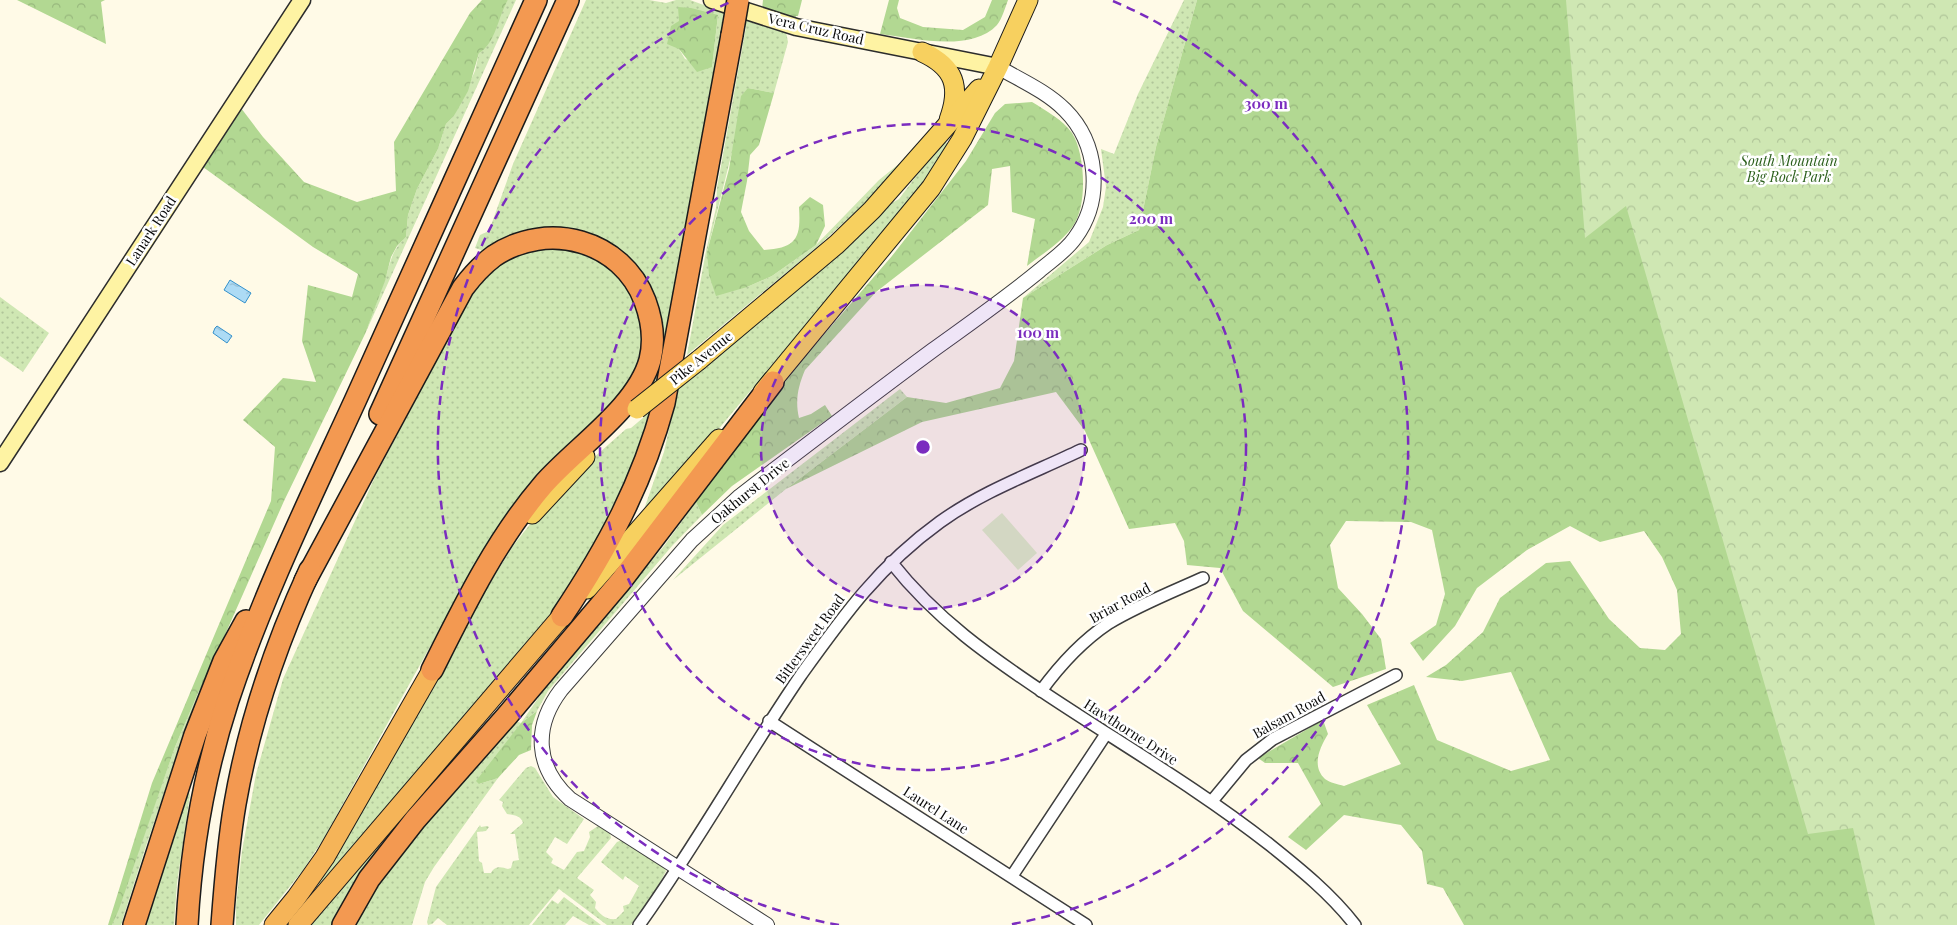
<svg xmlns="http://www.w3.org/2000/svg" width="1957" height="925" font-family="'Playfair Display',serif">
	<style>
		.grass { fill: url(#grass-dots); fill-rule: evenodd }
		.forest { fill: url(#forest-crowns) }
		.park { fill: url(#park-crowns) }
		.pitch { fill: #e0efc4 }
		.water { fill: url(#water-ripples); stroke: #3591cb }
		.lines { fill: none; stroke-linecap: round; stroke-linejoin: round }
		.minor-casing { stroke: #3d3d3d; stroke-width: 14 }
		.tertiary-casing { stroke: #3d3d3d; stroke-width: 16 }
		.secondary-casing { stroke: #2c2c2c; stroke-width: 19 }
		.primary-casing { stroke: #1b1b1b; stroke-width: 21 }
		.trunk-casing { stroke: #1b1b1b; stroke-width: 21 }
		.motorway-casing { stroke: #1b1b1b; stroke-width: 24 }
		.minor { stroke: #fff; stroke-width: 11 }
		.tertiary { stroke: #fff; stroke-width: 14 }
		.secondary { stroke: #fef3a3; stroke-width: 16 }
		.primary { stroke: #f7d05f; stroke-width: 19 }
		.trunk { stroke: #f5b458; stroke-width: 19 }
		.motorway { stroke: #f39951; stroke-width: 21 }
		.primary-bridge-casing { stroke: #1b1b1b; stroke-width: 21; stroke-linecap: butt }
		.motorway-bridge-casing { stroke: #1b1b1b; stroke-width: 24; stroke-linecap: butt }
		.primary-bridge { stroke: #f7d05f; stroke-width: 19 }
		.motorway-bridge { stroke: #f39951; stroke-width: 21 }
		.ring { fill: none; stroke: #7b2cbf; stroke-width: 2.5; stroke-dasharray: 9 6 }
		.labels { text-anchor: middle; stroke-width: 5; stroke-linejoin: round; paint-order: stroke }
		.street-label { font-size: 14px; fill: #0a0a0a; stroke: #fff }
		.park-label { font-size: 14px; font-style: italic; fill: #2b5f1c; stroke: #fff }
		.centre { fill: #7b2cbf; stroke: #fff; stroke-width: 2.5 }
		.ring-label { font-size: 15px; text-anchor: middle; font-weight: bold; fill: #7b2cbf; stroke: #fff; stroke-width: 5; stroke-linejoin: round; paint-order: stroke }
	</style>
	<defs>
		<pattern id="grass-dots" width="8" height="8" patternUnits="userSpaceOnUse" patternTransform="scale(1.25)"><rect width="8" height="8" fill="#cfe7b3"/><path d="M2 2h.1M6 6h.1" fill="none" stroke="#b0c599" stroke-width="1.8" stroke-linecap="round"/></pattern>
		<pattern id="forest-crowns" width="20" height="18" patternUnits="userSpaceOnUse" patternTransform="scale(1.25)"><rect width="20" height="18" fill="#b2d892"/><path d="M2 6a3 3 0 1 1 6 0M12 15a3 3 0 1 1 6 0" fill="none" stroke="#98b87d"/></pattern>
		<pattern id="park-crowns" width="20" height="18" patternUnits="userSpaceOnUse" patternTransform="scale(1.25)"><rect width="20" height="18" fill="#cfe7b3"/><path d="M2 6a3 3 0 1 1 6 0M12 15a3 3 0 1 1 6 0" fill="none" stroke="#b0c599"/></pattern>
		<pattern id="water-ripples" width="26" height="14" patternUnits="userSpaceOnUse" patternTransform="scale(1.25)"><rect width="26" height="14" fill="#addbf5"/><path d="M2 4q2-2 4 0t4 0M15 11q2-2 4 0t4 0" fill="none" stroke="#94bbd1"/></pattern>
	</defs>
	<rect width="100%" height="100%" fill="#fffae7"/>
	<g class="grass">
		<path d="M508,0H516L365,334C371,317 378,299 384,282C391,263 390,252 406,237L408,215L417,189L438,149L446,124L454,116L475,71L479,53L495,30L502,8Z"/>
		<path d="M586,0H649L666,3L676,0H690L753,23L786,32L788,42L774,93L748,88L707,252L747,287L772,276L816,245L879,180L900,163L919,143L938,122L944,112L947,103L946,79L949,102L936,128L875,194L817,247L687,355L706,251L716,208L717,188L746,27L723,20L720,35H723L652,418L634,474L562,601L444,741L318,887L320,878L482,596L513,546L538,514L573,476L626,429L631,428L644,417L649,386L660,345L606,241L482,255L481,250L475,248L480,235L489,231L513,164ZM718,15L712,67L685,59L679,49V21Z"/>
		<path d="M1184,0H1197L1156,147L1139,230L1107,245L1023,298L1089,242L1103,207L1106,187L1101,149L1114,154L1138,94Z"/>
		<path d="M944,139L948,145L925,181L687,467L641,518L664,452L678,388L811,276L890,204L899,199Z"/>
		<path d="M533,246L576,247L618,271L641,309L644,345L636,375L472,571L324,838L303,870L259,925H236V905L242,851L256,774L283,679L375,477L475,288L498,263Z"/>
		<path d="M0,297L49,333L23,372L0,356Z"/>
		<path d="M900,389L907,397L786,489L673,580L723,525Z"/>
		<path d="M696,502L702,515L672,546L548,691L537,711L521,723L479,784L498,778L434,867L425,882L412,925H351L376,883L513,720L521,723L552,678L664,546Z"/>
		<path d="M198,693L146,846L121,925H112L175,747Z"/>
		<path d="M531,766L535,768L553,797L584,819L567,844L555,837L546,852L553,859L551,863L564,870L577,852L584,851L590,837L589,832L598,826L610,833L611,838L577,878L594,890L590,895L596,902L595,908C601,915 606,920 616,919L624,911L623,906L629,904L639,886L625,876L623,880L601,862L617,842L622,840L663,867L666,871L655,892L631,925H607L559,889L529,925H447L438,918L432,924L428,925L427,922L436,887L480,825L481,827L487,826L489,827L486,831L477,832L479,861L482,863L484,873H491C495,865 502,867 508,869L511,868L513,861L519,860L515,834H510L523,823C521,815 514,815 507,814L502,806L503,802L499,800L526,768Z"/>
		<path d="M185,792H189L190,795L177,883L174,925H143Z"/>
		<path d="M390,836L349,895L331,925H310L368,857Z"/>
		<path d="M564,897L601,925H589L573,916L565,925H532L552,900L558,904Z"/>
	</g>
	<g class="forest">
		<path d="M17,0H105L101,2L106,44Z"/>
		<path d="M482,0H508C498,16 496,43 479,53L468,91L454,116L446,124L438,149L417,189L408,215L406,237L397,246L391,257L385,281L365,334L284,501L206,678L198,693L175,747L119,909L112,925H108L152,783L271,501L275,447L243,420L283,378L316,382L302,341L308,285L352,297L358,274L313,247L203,167L241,108L263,137L304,182L357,202L396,191L394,142L470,13Z"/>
		<path d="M763,0H802L798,16H796L795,19L762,9Z"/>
		<path d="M889,0H899L897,8L900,18L923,27L963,30L985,17L992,0H1008C1005,8 1002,19 997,25C971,53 913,38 880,34Z"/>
		<path d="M1197,0H1957V925H1464L1443,888L1427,884L1422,851L1401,825L1344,815L1306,850L1288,837L1321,804L1298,763H1265L1258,758L1323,720L1328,734C1320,747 1311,766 1325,779C1330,783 1338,784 1344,786L1401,764L1367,705L1414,685L1437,740L1511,771L1550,760L1511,672L1462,681L1426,677L1446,665L1483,632L1500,598L1546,563L1570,561L1609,619L1640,648L1665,650L1681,634L1677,590L1662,557L1644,531L1600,542L1570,526L1527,550L1477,588L1455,626L1423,661L1410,643L1436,625L1445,594L1432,530L1411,522L1346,521L1330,545L1338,588L1362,614L1381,639L1386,669L1333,687L1243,611L1220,568L1187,565L1184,541L1175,523L1129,529L1085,431L1056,392L922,422L786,489L907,397L946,403L1000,388L1014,361L1023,298L1107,245L1139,230L1156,147Z"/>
		<path d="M678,7L691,8L718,15L712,67L697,72L679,49L667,44L671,26L679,21Z"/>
		<path d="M748,88L774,93L759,145L750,155L747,181L741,212L749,231L764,250C797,248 801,238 799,207L810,197L823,205L825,226L816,245L772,276L747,287L716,296L709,275L707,252L729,169L741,96Z"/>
		<path d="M1032,102C1045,110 1063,120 1072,133C1085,153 1088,205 1073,226C1062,242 1042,254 1027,266L1035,219L1012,212L1010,166L992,169L988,205L876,292L805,370C798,387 795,400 799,418L811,414L825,405L832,416L732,486L702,515L696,502L747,431L801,361L892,256L966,161L995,113L1005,104Z"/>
		<path d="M537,711L532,725L531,750L519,755L498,778L479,784L476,781L521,723Z"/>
	</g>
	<path class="park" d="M1566,0H1957V925H1875L1853,828L1808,834L1626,206L1585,238Z"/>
	<path class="pitch" d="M1002,513L1037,553L1018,570L982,530Z"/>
	<g class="water">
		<path d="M230,280L251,293L245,303L224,290Z"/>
		<path d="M217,326L232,336L227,343L213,333L215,328Z"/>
	</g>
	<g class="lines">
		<defs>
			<g id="minor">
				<path d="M891,562C937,620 989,656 1049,696C1123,745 1200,790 1270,845C1300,869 1331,894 1355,925"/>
				<path d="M1041,691C1060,665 1082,641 1109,623C1139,605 1172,592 1203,578"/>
				<path d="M769,721L1086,925"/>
				<path d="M1212,801L1246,760L1273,739L1396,675"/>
				<path d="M1012,876L1106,734"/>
				<path d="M639,925C697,844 745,757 801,675C844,615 879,566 940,522C983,491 1033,473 1081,450"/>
			</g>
			<path id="tertiary" d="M767,925L570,799C535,767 533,727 561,690L692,540L740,496C804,447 868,398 933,350C969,324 1005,299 1039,271C1052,260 1066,251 1075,238C1104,199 1098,143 1065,110C1046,91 1020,80 998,67"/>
			<g id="secondary">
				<path d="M712,0L796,27L998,67"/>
				<path d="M0,463L302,0"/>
			</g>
			<g id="primary">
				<path d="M922,52C955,67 961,87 949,120"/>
				<path d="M699,360L837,244L872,210L979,89"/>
				<path d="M763,392L931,188L962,139L998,67L1028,0"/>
				<path d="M532,514L585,457"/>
				<path d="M587,589L719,439"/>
			</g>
			<g id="trunk">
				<path d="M274,925L296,898L325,857L432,670"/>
				<path d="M298,925L562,616"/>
			</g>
			<g id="motorway">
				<path d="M380,414L568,0"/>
				<path d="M305,581L463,288C472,276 482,265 494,256C548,220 622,240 645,301C652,320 655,340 650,360C637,408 575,448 543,485C496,540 464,606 432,670"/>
				<path d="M562,616C608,547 642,484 664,403L732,35"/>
				<path d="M134,925L195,735L224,661L246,621"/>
				<path d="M187,925C191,850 205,771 228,700C262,597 310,499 355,401C415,267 476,134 536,0"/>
				<path d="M222,925C225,885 228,844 235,804C249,723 276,644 310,570"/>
				<path d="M343,925L369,879L415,820L506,717L621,581L773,382"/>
			</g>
		</defs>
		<use href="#minor" class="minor-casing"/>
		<use href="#tertiary" class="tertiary-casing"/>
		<use href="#secondary" class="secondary-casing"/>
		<use href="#primary" class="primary-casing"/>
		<use href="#trunk" class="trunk-casing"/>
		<use href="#motorway" class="motorway-casing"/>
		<use href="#minor" class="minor"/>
		<use href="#tertiary" class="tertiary"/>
		<use href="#secondary" class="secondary"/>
		<use href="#primary" class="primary"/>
		<use href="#trunk" class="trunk"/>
		<use href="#motorway" class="motorway"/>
		<defs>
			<path id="primary-bridge" d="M637,409L699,360"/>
			<path id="motorway-bridge" d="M732,35L738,0"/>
		</defs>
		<use href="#primary-bridge" class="primary-bridge-casing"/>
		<use href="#motorway-bridge" class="motorway-bridge-casing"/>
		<use href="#primary-bridge" class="primary-bridge"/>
		<use href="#motorway-bridge" class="motorway-bridge"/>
	</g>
	<circle cx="923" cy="447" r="162" fill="#7b2cbf" fill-opacity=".12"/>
	<g class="ring">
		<circle cx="923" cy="447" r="162"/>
		<circle cx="923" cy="447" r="323"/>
		<path d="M839 925A485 485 0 0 1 733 1M1113 1A485 485 0 0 1 1007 925"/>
	</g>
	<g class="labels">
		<g class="street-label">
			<text transform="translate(816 29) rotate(13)" y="5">Vera Cruz Road</text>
			<text transform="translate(151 231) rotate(-57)" y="5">Lanark Road</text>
			<text transform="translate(701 358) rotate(-39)" y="5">Pike Avenue</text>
			<text transform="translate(750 491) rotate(-39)" y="5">Oakhurst Drive</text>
			<text transform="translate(1120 603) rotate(-29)" y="5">Briar Road</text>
			<text transform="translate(810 639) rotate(-54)" y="5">Bittersweet Road</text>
			<text transform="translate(1289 715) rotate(-29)" y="5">Balsam Road</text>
			<text transform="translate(1131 732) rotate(33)" y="5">Hawthorne Drive</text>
			<text transform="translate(936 810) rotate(33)" y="5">Laurel Lane</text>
		</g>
		<g class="park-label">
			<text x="1789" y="166">South Mountain<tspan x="1789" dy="16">Big Rock Park</tspan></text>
		</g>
	</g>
	<circle cx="923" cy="447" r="8" class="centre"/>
	<g class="ring-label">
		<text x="1266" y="109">300 m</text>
		<text x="1151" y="224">200 m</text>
		<text x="1038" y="338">100 m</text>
	</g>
</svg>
